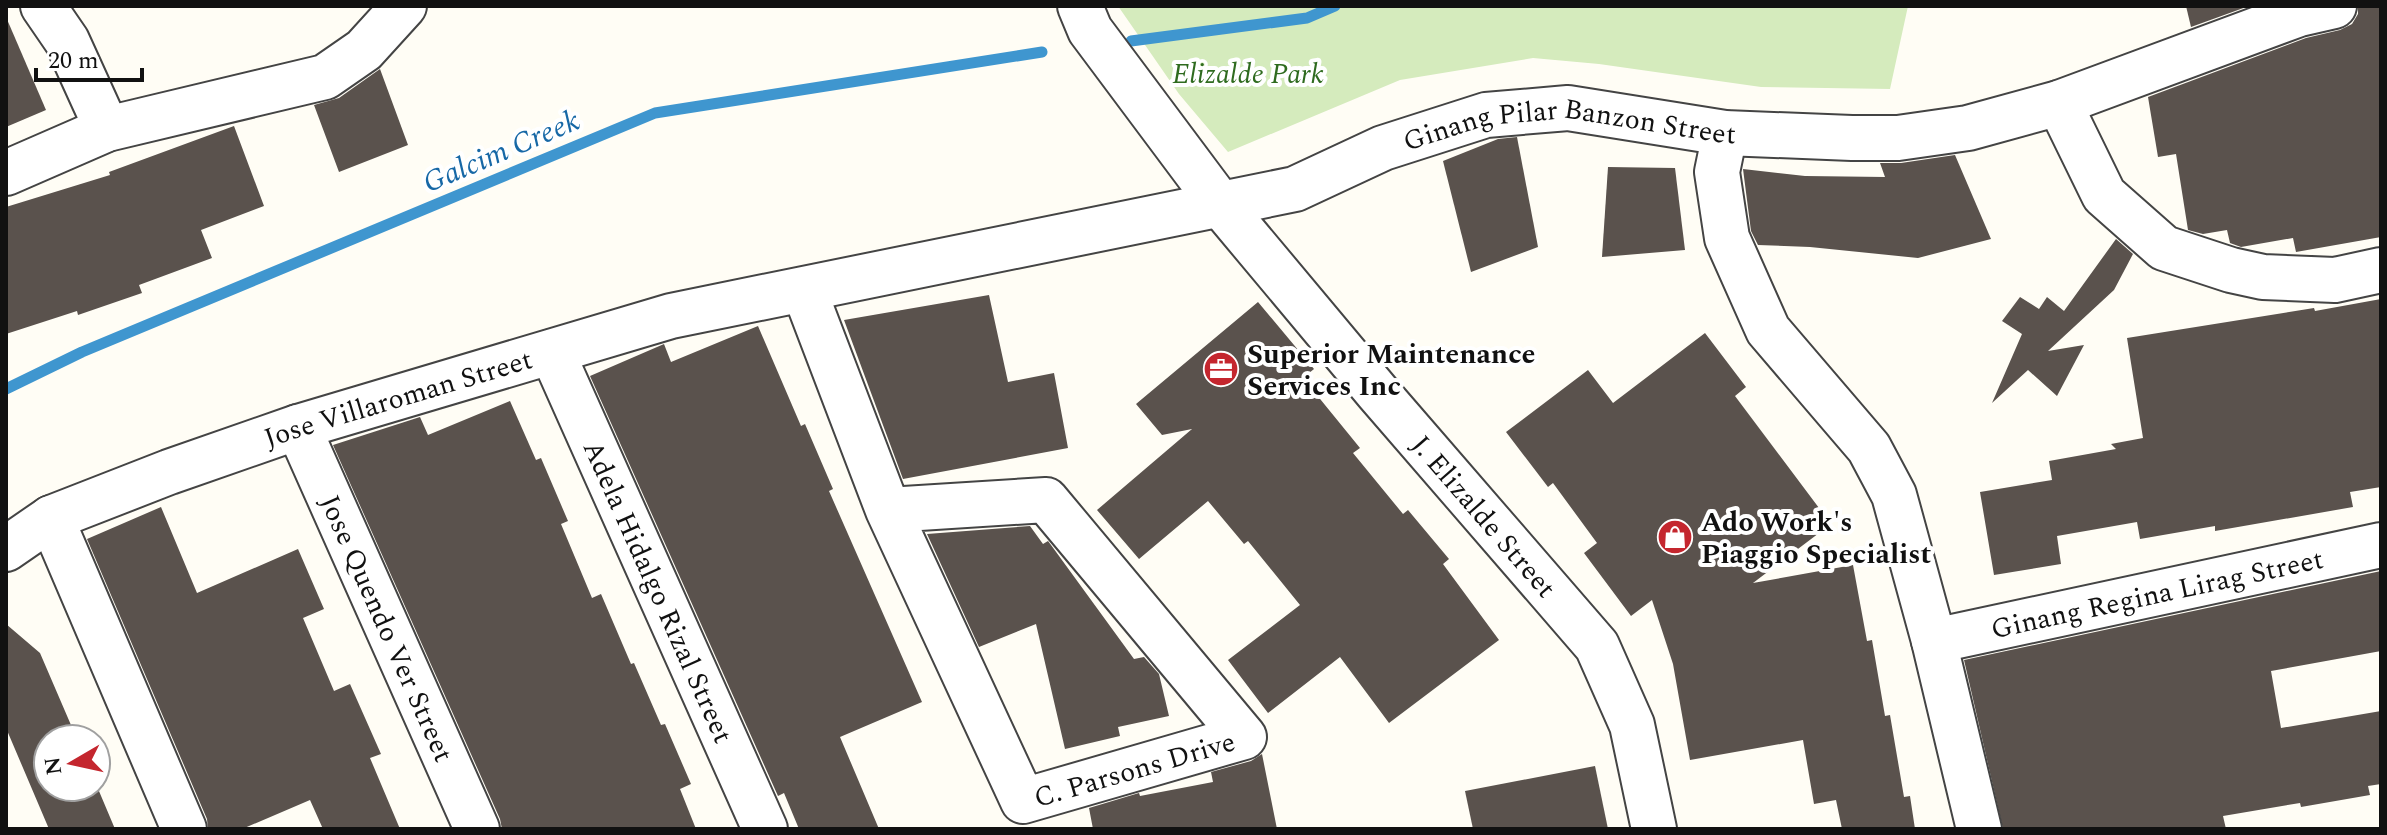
<svg xmlns="http://www.w3.org/2000/svg" width="2387" height="835" font-family="Spectral,serif">
	<style>
		.green { fill: #d5ebbd }
		.lines { fill: none; stroke-linecap: round; stroke-linejoin: round }
		.stream { stroke: #3f96cf; stroke-width: 11 }
		.building { fill: #5a524d }
		.minor-casing { stroke: #444; stroke-width: 48 }
		.minor { stroke: #fff; stroke-width: 44 }
		.labels { text-anchor: middle; stroke-width: 8; stroke-linejoin: round; paint-order: stroke }
		.park-label { font-size: 28px; font-style: italic; fill: #2f6b1f; stroke: #fff }
		.street-label { font-size: 28px; fill: #111; stroke: #fff }
		.poi-label { font-size: 28px; font-weight: bold; fill: #111; stroke: #fff; text-anchor: start }
		.water-label { font-size: 30px; font-style: italic; fill: #1768a6; stroke: #fff }
	</style>
	<rect width="100%" height="100%" fill="#fffdf5"/>
	<path class="green" d="M1118,6H1908L1890,89L1761,87L1599,64L1533,58L1400,80L1228,152L1179,94Z"/>
	<g class="lines">
		<g class="stream">
			<path d="M1131,41L1307,18L1335,6"/>
			<path d="M6,389L82,352L655,113L1042,52"/>
		</g>
	</g>
	<g class="building">
		<path d="M2186,6H2249L2191,27Z"/>
		<path d="M2358,6H2381V237L2296,252L2293,238L2241,247L2230,243L2227,230L2203,234L2188,230L2176,154L2158,157L2148,97L2306,38L2340,30L2352,24L2358,14Z"/>
		<path d="M6,17L46,110L6,127Z"/>
		<path d="M380,69L408,145L339,172L314,105L339,98Z"/>
		<path d="M234,126L264,206L201,230L212,258L139,285L142,293L78,315L77,311L6,334V207L110,175L109,172Z"/>
		<path d="M1517,137L1538,247L1471,272L1443,161L1498,139Z"/>
		<path d="M1955,155L1991,239L1918,258L1810,247L1758,245L1751,231L1743,169L1805,176L1885,177L1880,163H1901Z"/>
		<path d="M1608,167L1675,168L1685,250L1602,257Z"/>
		<path d="M2116,239L2133,254L2114,290L2048,351L2084,345L2057,396L2028,370L1992,403L2022,334L2002,321L2020,297L2039,309L2047,297L2064,311Z"/>
		<path d="M989,295L1008,382L1054,373L1068,448L903,479L844,320Z"/>
		<path d="M2381,299V487L2350,492L2353,507L2215,531V526L2140,539L2137,522L2057,536L2061,564L1994,575L1980,492L2052,480L2049,461L2116,449L2111,444L2143,438L2127,338L2314,308L2315,311Z"/>
		<path d="M1258,302L1314,369L1303,378L1360,448L1353,453L1403,514L1408,510L1449,559L1443,564L1499,640L1389,723L1340,657L1268,713L1228,660L1300,605L1248,541L1244,544L1208,501L1139,559L1097,510L1192,429L1162,435L1136,404Z"/>
		<path d="M758,326L801,426L805,424L833,489L829,491L922,702L840,737L879,829H799L784,793L778,796L590,376L664,344L671,362Z"/>
		<path d="M1705,333L1746,387L1735,396L1831,524L1753,583L1853,565L1867,641L1872,640L1885,716L1890,715L1904,797L1910,796L1915,829H1842L1836,800L1814,804L1803,740L1690,760L1673,664L1652,600L1631,616L1584,553L1597,543L1553,483L1548,487L1506,432L1588,370L1613,403Z"/>
		<path d="M510,401L536,460L541,458L568,521L561,524L592,598L601,594L631,664L634,663L661,725L665,724L691,784L680,789L696,829H502L500,819L333,445L420,417L428,435Z"/>
		<path d="M161,507L197,593L298,549L324,609L303,618L334,691L350,684L381,754L370,758L400,829H323L310,800L242,829H208L207,819L87,539Z"/>
		<path d="M1030,526L1043,544L1048,541L1051,545L1134,659L1144,657L1159,674L1169,716L1118,727L1120,736L1065,749L1036,624L979,647L927,534Z"/>
		<path d="M2381,571V651L2271,671L2281,728L2381,711V784L2368,786L2370,795L2301,807L2300,803L2223,816L2226,829H2003L1964,660Z"/>
		<path d="M6,624L40,653L77,739H48V787H96V784L115,829H49L6,728Z"/>
		<path d="M1262,754L1277,829H1093L1089,808L1139,793L1140,796L1213,782L1211,772L1251,761Z"/>
		<path d="M1595,766L1608,829H1473L1465,791Z"/>
	</g>
	<g class="lines">
		<defs>
			<g id="minor">
				<path d="M43,6L67,41L107,129"/>
				<path id="s1" d="M1080,6L1090,30L1220,204L1378,393L1597,646L1632,725L1654,829"/>
				<path d="M2059,103L2104,195L2164,248L2231,270L2263,277L2335,280L2381,270"/>
				<path d="M1725,133L1717,172L1727,238L1768,330L1869,448L1894,495L1934,641L1979,829"/>
				<path d="M6,173L107,129L325,77L364,50L404,6"/>
				<path id="s2" d="M804,290L888,510L1023,801L1244,737L1046,500L888,510"/>
				<path id="s3" d="M552,352L765,829"/>
				<path id="s4" d="M298,427L477,829"/>
				<path d="M51,518L184,829"/>
				<path id="s5" d="M6,549L51,518L169,472L298,427L671,316L1295,189L1383,148L1486,115L1568,108L1725,133L1852,138H1898L1968,128L2059,103L2299,14L2334,6"/>
				<path id="s6" d="M1934,641L2381,545"/>
			</g>
		</defs>
		<use href="#minor" class="minor-casing"/>
		<use href="#minor" class="minor"/>
	</g>
	<defs>
		<symbol id="office-disc" viewBox="-11 -11 22 22"><circle r="9.5" fill="#c4262e" stroke="#fff"/><path d="M-6-3h4V-5.5h4V-3h4V5H-6ZM-1-4.5V-3h2v-1.5ZM-6 0V1H6V0Z" fill="#fff"/></symbol>
		<symbol id="shop-disc" viewBox="-11 -11 22 22"><circle r="9.5" fill="#c4262e" stroke="#fff"/><path d="M-5-2.5h2.3a2.7 3.5 0 0 1 5.4 0H5L5.5 6h-11ZM-1.5-2.5h3a1.5 2.3 0 0 0-3 0Z" fill="#fff"/></symbol>
	</defs>
	<g fill-rule="evenodd">
		<use href="#office-disc" x="1201" y="349" width="40" height="40"/>
		<use href="#shop-disc" x="1655" y="517" width="40" height="40"/>
	</g>
	<g class="labels">
		<g class="park-label">
			<text x="1248" y="83">Elizalde Park</text>
		</g>
		<g class="street-label">
			<text dy="10" stroke="none"><textPath href="#s5" startOffset="1632">Ginang Pilar Banzon Street</textPath></text>
			<text dy="10" stroke="none"><textPath href="#s5" startOffset="422">Jose Villaroman Street</textPath></text>
			<text dy="10" stroke="none"><textPath href="#s1" startOffset="652">J. Elizalde Street</textPath></text>
			<text dy="10" stroke="none"><textPath href="#s3" startOffset="262">Adela Hidalgo Rizal Street</textPath></text>
			<text dy="10" stroke="none"><textPath href="#s6" startOffset="228">Ginang Regina Lirag Street</textPath></text>
			<text dy="10" stroke="none"><textPath href="#s4" startOffset="220">Jose Quendo Ver Street</textPath></text>
			<text dy="10" stroke="none"><textPath href="#s2" startOffset="672">C. Parsons Drive</textPath></text>
		</g>
		<g class="poi-label">
			<text x="1247" y="363">Superior Maintenance<tspan x="1247" dy="32">Services Inc</tspan></text>
			<text x="1701" y="531">Ado Work's<tspan x="1701" dy="32">Piaggio Specialist</tspan></text>
		</g>
		<g class="water-label">
			<text transform="translate(501 151) rotate(-23)" y="10">Galcim Creek</text>
		</g>
	</g>
	<rect width="2387" height="835" fill="none" stroke="#111111" stroke-width="16"/>
	<g transform="translate(72 763) rotate(261)"><circle r="38" fill="#ffffff" stroke="#a0a0a0" stroke-width="2"/>
	<path d="M0-6L14 30L0 20L-14 30Z" fill="#c4262e"/>
	<text y="-12" font-size="22" font-weight="bold" text-anchor="middle" fill="#111111">N</text>
	</g>
	<path d="M36 68v12h106v-12" fill="none" stroke="#111111" stroke-width="4"/>
	<text x="48" y="68" font-size="24" fill="#111111" stroke="#ffffff" stroke-width="6" paint-order="stroke">20 m</text>
</svg>
